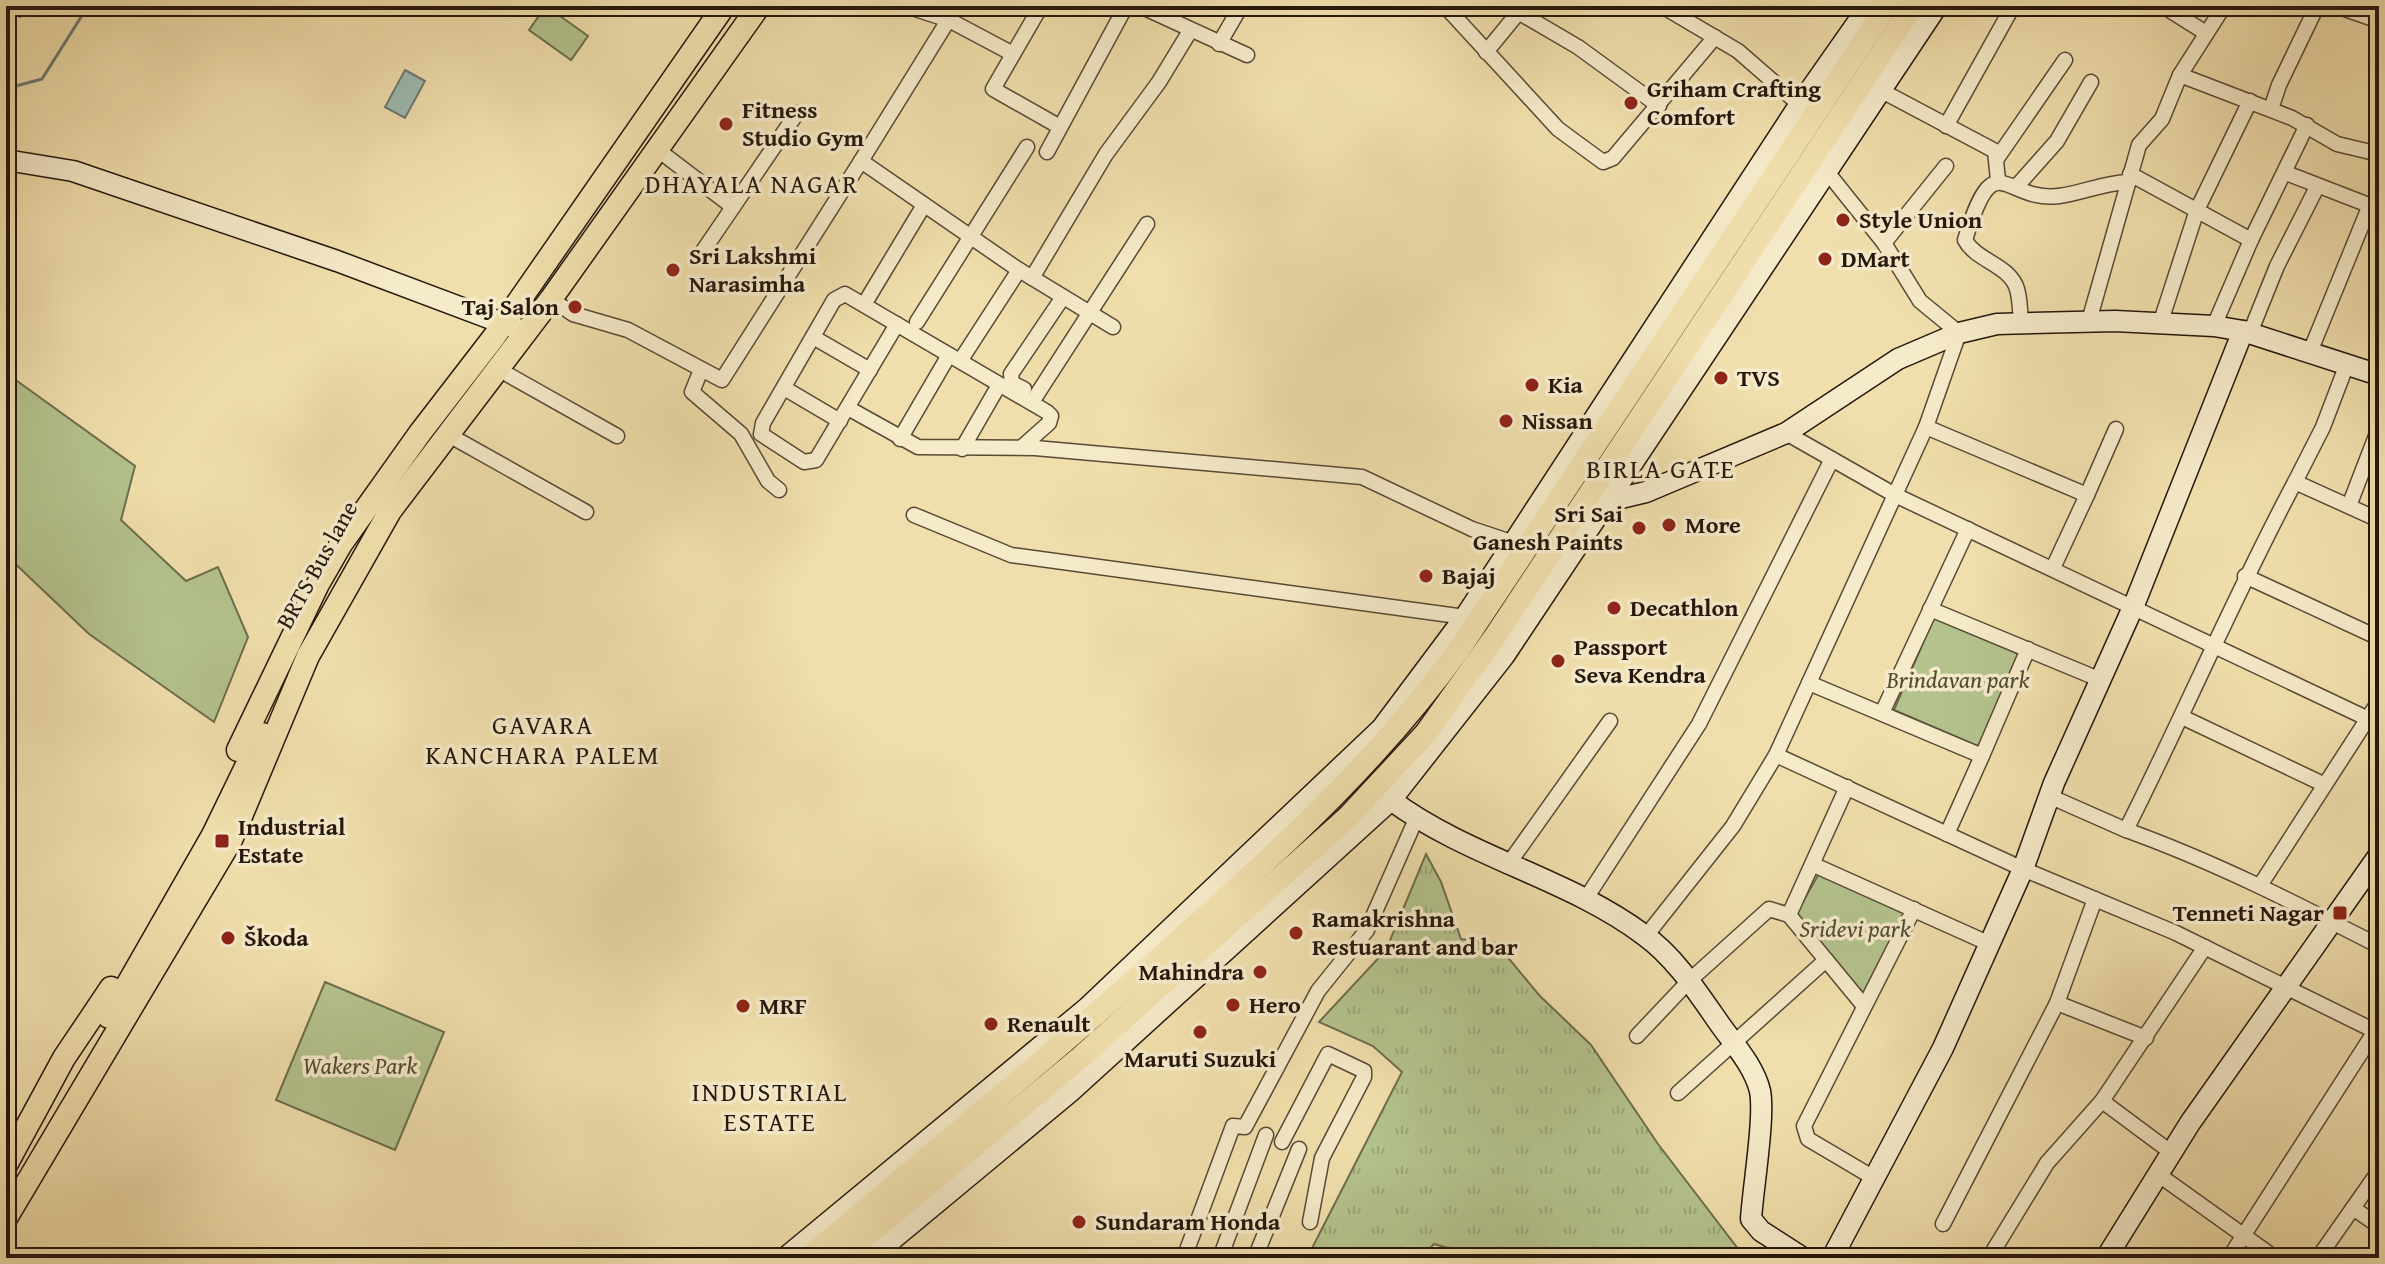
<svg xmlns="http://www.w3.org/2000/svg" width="2385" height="1264" font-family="'Gentium Book Plus',serif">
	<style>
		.grass { fill: url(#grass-tufts); stroke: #6c6d4e; stroke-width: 2 }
		.park { fill: #b4c38e; stroke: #6c6d4e; stroke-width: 2 }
		.water { fill: #9dbab3; stroke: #6d7971; stroke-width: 2 }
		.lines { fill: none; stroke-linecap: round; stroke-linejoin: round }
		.stream { stroke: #6d7971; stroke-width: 3 }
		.street-casing { stroke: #584935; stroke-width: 17 }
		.secondary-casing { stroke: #25170d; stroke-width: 23 }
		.primary-casing { stroke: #25170d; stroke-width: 25 }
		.street { stroke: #f5eac9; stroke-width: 14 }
		.secondary { stroke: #f5eac9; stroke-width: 20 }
		.primary { stroke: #f0dfac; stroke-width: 22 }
		.rail { stroke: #25170d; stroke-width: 3; stroke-dasharray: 14 14; stroke-linecap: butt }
		.poi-dot { fill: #8f2418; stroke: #f5eac9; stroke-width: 3 }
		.labels { text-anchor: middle; stroke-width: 7; stroke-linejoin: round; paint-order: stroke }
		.poi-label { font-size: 24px; font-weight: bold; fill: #25170d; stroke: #f5eac9; text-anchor: start }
		.street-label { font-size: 24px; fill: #25170d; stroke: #f5eac9 }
		.park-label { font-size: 24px; font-style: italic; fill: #504b34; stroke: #f5eac9 }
		.neighbourhood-label { font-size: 26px; letter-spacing: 2px; fill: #25170d; stroke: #f5eac9 }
	</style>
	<defs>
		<pattern id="grass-tufts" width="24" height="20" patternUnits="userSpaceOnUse" patternTransform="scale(2)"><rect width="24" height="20" fill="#b4c38e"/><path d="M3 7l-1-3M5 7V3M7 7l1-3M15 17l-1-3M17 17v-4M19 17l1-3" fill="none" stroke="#9ba779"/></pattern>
	</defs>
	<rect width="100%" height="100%" fill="#f0dfac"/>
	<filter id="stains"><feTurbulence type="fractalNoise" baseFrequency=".0025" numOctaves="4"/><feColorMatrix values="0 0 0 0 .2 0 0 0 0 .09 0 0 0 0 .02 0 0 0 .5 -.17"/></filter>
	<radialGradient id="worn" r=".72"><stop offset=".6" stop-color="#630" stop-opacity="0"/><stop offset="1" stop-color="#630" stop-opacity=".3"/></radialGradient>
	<path class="grass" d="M1426,854L1441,882L1461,939L1496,943L1539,995L1591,1045L1658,1144L1745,1258H1482L1434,1244L1421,1258H1307L1402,1072L1373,1046L1319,1022L1386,950Z"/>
	<g class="park">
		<path d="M546,6L588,36L571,60L529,30Z"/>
		<path d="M6,373L135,466L121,520L186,581L218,567L248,637L214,722L89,634L6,555Z"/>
		<path d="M1936,613L2022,651L1980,747L1894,710Z"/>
		<path d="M1820,872L1907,911L1866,996L1794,917Z"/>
		<path d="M325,982L444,1032L395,1150L276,1100Z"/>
	</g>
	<path class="water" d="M405,70L425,81L405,118L385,107Z"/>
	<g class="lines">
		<path class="stream" d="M6,85L12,87L42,79L88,6"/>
		<defs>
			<g id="street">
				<path d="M906,6L949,20L1013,54"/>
				<path d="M1041,6L993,89L1060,127"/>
				<path d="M1140,6L1247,55"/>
				<path d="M1445,6L1558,129L1603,162L1613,158L1715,37"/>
				<path d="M1508,6L1578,47L1659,106"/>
				<path d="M1662,6L1738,51L1800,105"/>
				<path d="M2163,6L2206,33"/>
				<path d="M2336,6L2379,21"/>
				<path d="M1219,44L1241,6"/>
				<path d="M1486,52L1518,13"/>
				<path d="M2180,75L2292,118L2337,144L2379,154"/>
				<path d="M1882,91L1995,151L1998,180"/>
				<path d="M2271,109L2279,85L2317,6"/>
				<path d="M1946,126L2013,6"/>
				<path d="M658,150L733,207"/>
				<path d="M1047,152L1126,6"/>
				<path d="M1998,157L2065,60"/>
				<path d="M861,161L957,6"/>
				<path d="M2286,173L2379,209"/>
				<path d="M2130,174L2251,240"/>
				<path d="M2017,186L2057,141L2091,82"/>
				<path d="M1884,243L1946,166"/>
				<path d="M703,251L797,113"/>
				<path d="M1032,278L1106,154L1159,82L1190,31"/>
				<path d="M868,298L924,205"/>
				<path d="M551,299L573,314L628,330L722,380L861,161L1016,268L1113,327"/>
				<path d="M2089,321L2139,145L2162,119L2180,75L2224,6"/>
				<path d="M2161,321L2197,210L2250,101"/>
				<path d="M917,322L1027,147"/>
				<path d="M2021,322C2020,311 2020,299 2017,289C2010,265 1976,261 1965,240C1995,140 2004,203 2059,196C2082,193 2104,183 2127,182"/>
				<path d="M897,324L816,460L804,462L761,434L763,423L834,300L845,294L1047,412L1051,416L1049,423L1022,447"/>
				<path d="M2214,326L2251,240L2307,125"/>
				<path d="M2250,333L2277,266L2317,187"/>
				<path d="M813,337L870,370"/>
				<path d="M2310,352L2370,205"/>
				<path d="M964,355L1019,270"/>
				<path d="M498,369L617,436"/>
				<path d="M701,370L692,392L741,434L768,481L779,490"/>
				<path d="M784,388L840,421"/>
				<path d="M1024,389L1012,383L1011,374L1063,297"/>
				<path d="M1036,396L1147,224"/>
				<path d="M848,408L918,447L1035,448L1362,477L1472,529L1514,543"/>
				<path d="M1926,427L2087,495L2053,568"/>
				<path d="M1786,433L1895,495L2379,724"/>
				<path d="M447,434L586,512"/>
				<path d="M900,439L949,355"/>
				<path d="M962,449L999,385"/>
				<path d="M2295,482L2323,427L2347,364"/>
				<path d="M2087,495L2116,429"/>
				<path d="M2349,506L2379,428"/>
				<path d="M914,515L1011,555L1465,617"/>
				<path d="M2245,576L2379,638"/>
				<path d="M1930,609L2101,680"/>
				<path d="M1809,683L1982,756L2028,649"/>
				<path d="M1882,713L1968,529"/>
				<path d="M2182,717L2323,784"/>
				<path d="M1776,755L2023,869L2176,933L2379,1033"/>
				<path d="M1847,787L1789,915L1864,1006"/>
				<path d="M2049,796L2126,830C2184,715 2234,596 2295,482L2379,520"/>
				<path d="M2126,830C2215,862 2295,903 2379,946"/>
				<path d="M1947,834L1982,756"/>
				<path d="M1814,865L1990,944"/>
				<path d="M1507,866L1610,721"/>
				<path d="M2261,884L2379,701"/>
				<path d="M1585,900L1699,724L1832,459"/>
				<path d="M1646,936L1733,826L1776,755L1926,427L1959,333L1920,301L1884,243L1828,173"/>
				<path d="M2057,1003L2146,1038"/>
				<path d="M1637,1036L1689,981L1769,909L1789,915"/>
				<path d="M1678,1093L1826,960"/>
				<path d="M2102,1101L2172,1153"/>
				<path d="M1282,1142L1328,1054L1364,1071V1077L1322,1158L1310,1222"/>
				<path d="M2159,1175L2275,1258"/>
				<path d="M1874,1178L1808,1139L1804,1126L1914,909"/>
				<path d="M2353,1208L2379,1226"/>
				<path d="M1943,1224L2057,1003L2095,899"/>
				<path d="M1184,1258L1233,1126L1245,1127L1318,991L1367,930L1416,819"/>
				<path d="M1220,1258L1266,1135"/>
				<path d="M1255,1258L1299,1149"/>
				<path d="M1989,1258L2047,1163L2102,1101L2205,947"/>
				<path d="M2229,1258L2375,1031"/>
				<path d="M2318,1258L2379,1171"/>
			</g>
			<g id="secondary">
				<path d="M6,160L73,171L337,261L518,329"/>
				<path d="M1600,503L1646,492L1786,433L1898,359L1959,333L1997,324L2115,321L2214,326L2243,331L2379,375"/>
				<path d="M1391,800C1469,858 1568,878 1644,935C1675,957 1698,993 1719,1023C1733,1043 1754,1066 1760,1091C1765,1117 1753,1188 1751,1219L1761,1231L1803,1258"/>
				<path d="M785,1258L1087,1008L1382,728L1465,617L1796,110L1869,6"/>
				<path d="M870,1258L1070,1092L1391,800L1504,656L1937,6"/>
				<path d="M1832,1258L1943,1048L2023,869L2054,783L2134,605L2243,331"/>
				<path d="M2106,1258L2190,1123L2379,855"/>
			</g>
			<g id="primary">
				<path d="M238,750L318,584L341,544L420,433L494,337L724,6"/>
				<path d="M109,1017L213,835L262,734"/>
				<path d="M6,1165L64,1058L111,988"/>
				<path d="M6,1218L231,840L308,656L390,511L551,299L759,6"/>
				<path d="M808,1258C938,1149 1068,1041 1194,927C1292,839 1382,756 1460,648L1887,6"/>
				<path d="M840,1258L1081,1057L1348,817L1426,733L1494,638L1913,6"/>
			</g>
		</defs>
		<use href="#street" class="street-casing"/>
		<use href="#secondary" class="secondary-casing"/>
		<use href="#primary" class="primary-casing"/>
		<use href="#street" class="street"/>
		<use href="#secondary" class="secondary"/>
		<use href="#primary" class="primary"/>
		<path class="rail" d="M6,42L25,6"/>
	</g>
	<g class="poi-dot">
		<circle cx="1631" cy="103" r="8"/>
		<circle cx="726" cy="124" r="8"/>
		<circle cx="1843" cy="220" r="8"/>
		<circle cx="1825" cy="259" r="8"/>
		<circle cx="673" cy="270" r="8"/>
		<circle cx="575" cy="307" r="8"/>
		<circle cx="1721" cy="378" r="8"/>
		<circle cx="1532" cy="385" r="8"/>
		<circle cx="1506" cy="421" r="8"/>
		<circle cx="1669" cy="525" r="8"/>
		<circle cx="1639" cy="528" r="8"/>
		<circle cx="1426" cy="576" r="8"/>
		<circle cx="1614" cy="608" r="8"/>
		<circle cx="1558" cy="661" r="8"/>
		<rect x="214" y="833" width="16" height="16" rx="4"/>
		<rect x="2332" y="905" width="16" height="16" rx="4"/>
		<circle cx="1296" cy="933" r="8"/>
		<circle cx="228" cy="938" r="8"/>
		<circle cx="1260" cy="972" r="8"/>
		<circle cx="1233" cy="1005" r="8"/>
		<circle cx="743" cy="1006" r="8"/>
		<circle cx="991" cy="1024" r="8"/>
		<circle cx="1200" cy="1032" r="8"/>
		<circle cx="1079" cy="1222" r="8"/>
	</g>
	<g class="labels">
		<g class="poi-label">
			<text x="1647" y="97">Griham Crafting<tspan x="1647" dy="28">Comfort</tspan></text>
			<text x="742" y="118">Fitness<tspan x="742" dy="28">Studio Gym</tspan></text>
			<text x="1859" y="228">Style Union</text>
			<text x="689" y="264">Sri Lakshmi<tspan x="689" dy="28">Narasimha</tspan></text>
			<text x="1841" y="267">DMart</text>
			<text x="559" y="315" text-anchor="end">Taj Salon</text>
			<text x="1737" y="386">TVS</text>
			<text x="1548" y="393">Kia</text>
			<text x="1522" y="429">Nissan</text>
			<text x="1623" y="522" text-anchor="end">Sri Sai<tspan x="1623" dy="28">Ganesh Paints</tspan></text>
			<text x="1685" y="533">More</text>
			<text x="1442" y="584">Bajaj</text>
			<text x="1630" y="616">Decathlon</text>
			<text x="1574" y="655">Passport<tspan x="1574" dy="28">Seva Kendra</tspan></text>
			<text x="238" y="835">Industrial<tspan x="238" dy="28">Estate</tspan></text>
			<text x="2324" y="921" text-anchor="end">Tenneti Nagar</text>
			<text x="1312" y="927">Ramakrishna<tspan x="1312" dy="28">Restuarant and bar</tspan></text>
			<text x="244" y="946">Škoda</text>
			<text x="1244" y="980" text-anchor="end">Mahindra</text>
			<text x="1249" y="1013">Hero</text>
			<text x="759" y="1014">MRF</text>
			<text x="1007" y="1032">Renault</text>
			<text x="1200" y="1067" text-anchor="middle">Maruti Suzuki</text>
			<text x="1095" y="1230">Sundaram Honda</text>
		</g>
		<g class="street-label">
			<text transform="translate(317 565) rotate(-61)" y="8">BRTS Bus lane</text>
		</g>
		<g class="park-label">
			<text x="1958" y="688">Brindavan park</text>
			<text x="1855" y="937">Sridevi park</text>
			<text x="360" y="1074">Wakers Park</text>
		</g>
		<g class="neighbourhood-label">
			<text x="752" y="193">DHAYALA NAGAR</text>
			<text x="1661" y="478">BIRLA GATE</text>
			<text x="543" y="734">GAVARA<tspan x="543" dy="30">KANCHARA PALEM</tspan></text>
			<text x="770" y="1101">INDUSTRIAL<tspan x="770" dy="30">ESTATE</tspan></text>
		</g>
	</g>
	<rect width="2385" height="1264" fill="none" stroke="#f0dfac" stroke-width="32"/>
	<rect x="8" y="8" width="2369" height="1248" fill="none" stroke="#25170d" stroke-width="4"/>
	<rect x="16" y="16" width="2353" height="1232" fill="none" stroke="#25170d" stroke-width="2"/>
	<rect width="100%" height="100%" filter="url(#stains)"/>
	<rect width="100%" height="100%" fill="url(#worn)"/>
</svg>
